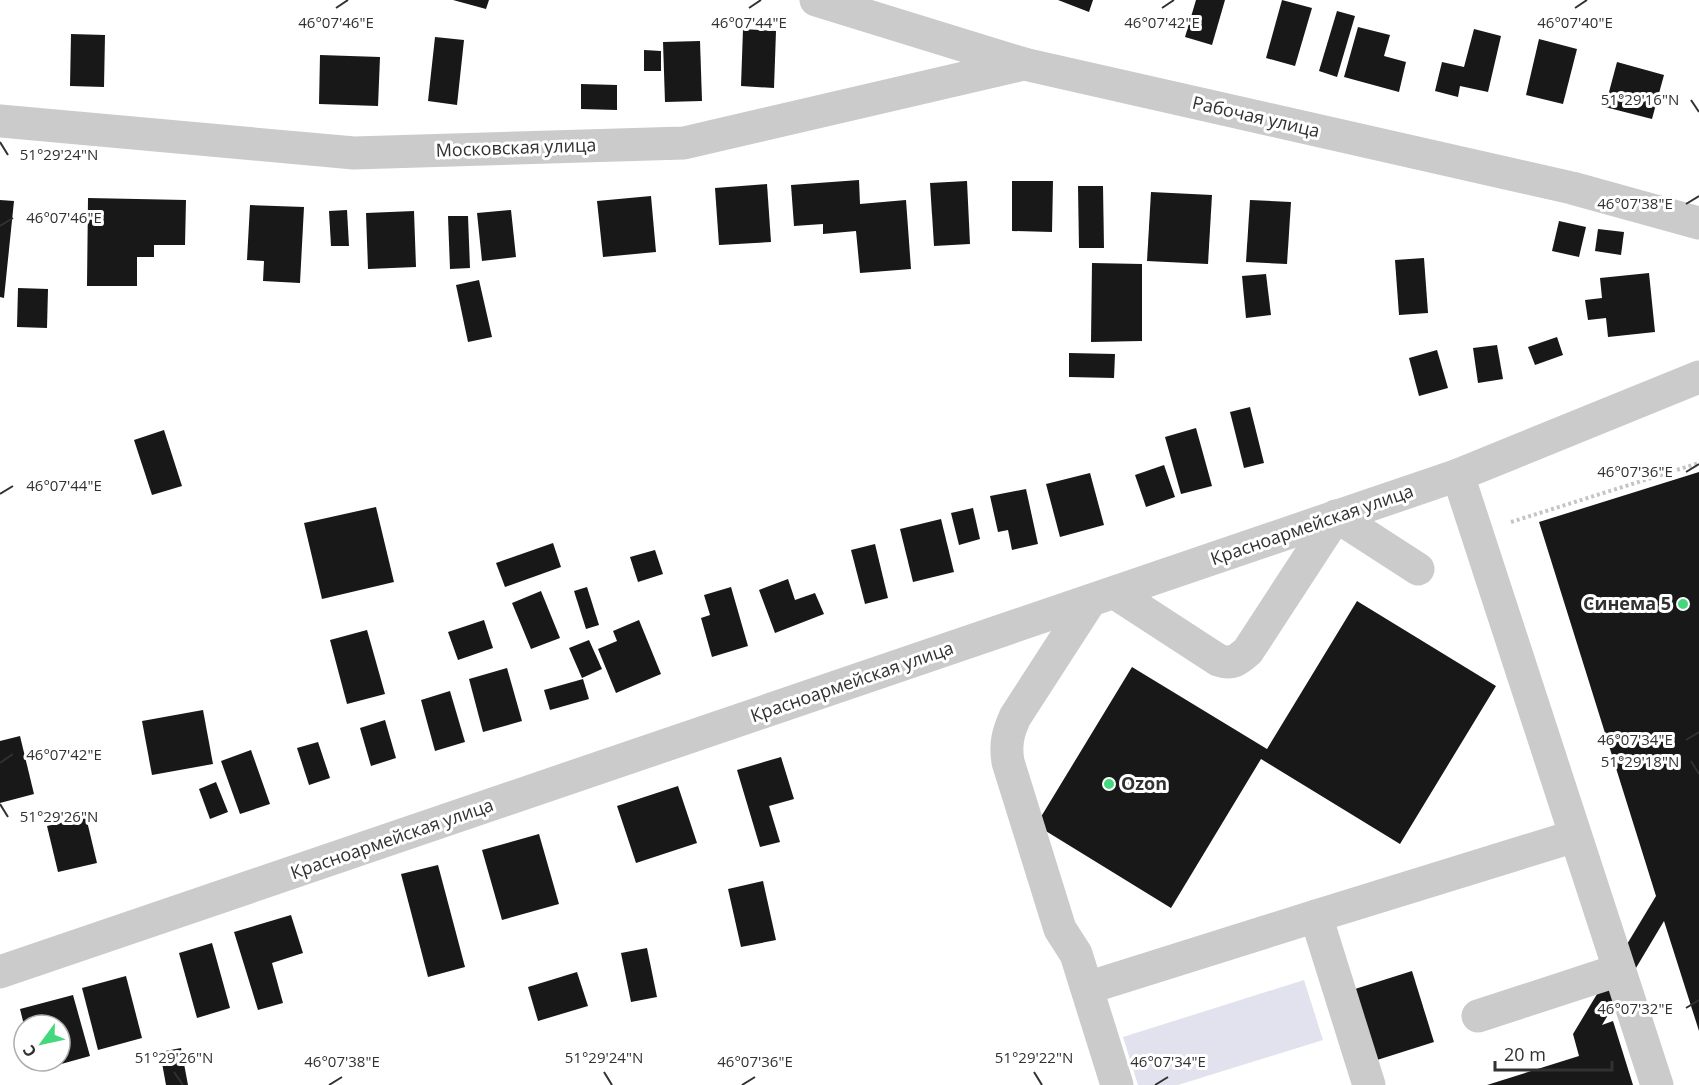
<svg xmlns="http://www.w3.org/2000/svg" width="1699" height="1085" font-family="'Open Sans',sans-serif">
	<style>
		.green { fill: #e1e2ed }
		.building { fill: #181818 }
		.lines { fill: none; stroke-linecap: round; stroke-linejoin: round }
		.path { stroke: #c5c5c5; stroke-width: 4; stroke-dasharray: 3 3; stroke-linecap: butt }
		.minor { stroke: #cbcbcb; stroke-width: 33 }
		.ticks { fill: none; stroke: #313131; stroke-width: 2 }
		.poi-dot { fill: #43d87c; stroke: #fff; stroke-width: 2 }
		.labels { text-anchor: middle; stroke-width: 6; stroke-linejoin: round; paint-order: stroke }
		.street-label { font-size: 18px; fill: #313131; stroke: #fff }
		.poi-label { font-size: 18px; font-weight: bold; fill: #313131; stroke: #fff; text-anchor: end }
		.ticks-label { font-size: 15px; text-anchor: middle; fill: #313131; stroke: #fff; stroke-width: 6; stroke-linejoin: round; paint-order: stroke }
	</style>
	<rect width="100%" height="100%" fill="#fff"/>
	<path class="green" d="M1304,980L1323,1040L1178,1085H1138L1123,1037Z"/>
	<g class="building">
		<path d="M453,0H489L486,9Z"/>
		<path d="M1058,0H1093L1089,12Z"/>
		<path d="M1196,0H1225L1212,45L1185,37Z"/>
		<path d="M1282,0L1312,8L1295,66L1266,58Z"/>
		<path d="M1337,11L1355,16L1337,77L1319,71Z"/>
		<path d="M1358,27L1390,35L1384,56L1406,62L1399,92L1344,77Z"/>
		<path d="M743,29L776,31L774,88L741,86Z"/>
		<path d="M1474,29L1501,36L1488,92L1460,86L1458,97L1435,91L1442,62L1464,67Z"/>
		<path d="M71,34L105,35L104,87L70,86Z"/>
		<path d="M435,37L464,40L457,105L428,101Z"/>
		<path d="M1539,39L1577,49L1563,104L1526,95Z"/>
		<path d="M700,41L702,101L665,102L663,42Z"/>
		<path d="M644,50L661,51V71H644Z"/>
		<path d="M320,55L380,57L378,106L319,104Z"/>
		<path d="M1617,62L1664,75L1652,119L1605,107Z"/>
		<path d="M581,84L617,85V110L581,109Z"/>
		<path d="M859,180L860,204L906,200L911,269L860,273L856,231L823,234V224L794,226L791,185Z"/>
		<path d="M967,181L970,244L934,246L930,183Z"/>
		<path d="M1012,181H1053L1052,232L1012,231Z"/>
		<path d="M767,184L771,242L719,245L715,188Z"/>
		<path d="M1078,186H1103L1104,248H1079Z"/>
		<path d="M1151,192L1212,195L1208,264L1147,261Z"/>
		<path d="M651,196L656,252L603,257L597,201Z"/>
		<path d="M88,198L186,200L185,245H154V257H137V286H87Z"/>
		<path d="M0,200L14,201L4,298L0,297Z"/>
		<path d="M1250,200L1291,202L1287,264L1246,262Z"/>
		<path d="M250,205L304,207L300,283L263,281L264,261L247,260Z"/>
		<path d="M347,210L349,246H331L329,211Z"/>
		<path d="M511,210L516,257L482,261L477,213Z"/>
		<path d="M414,211L416,267L368,269L366,213Z"/>
		<path d="M448,216H468L470,268L450,269Z"/>
		<path d="M1559,221L1586,227L1579,257L1552,251Z"/>
		<path d="M1598,229L1624,232L1621,255L1595,251Z"/>
		<path d="M1424,258L1428,313L1399,315L1395,260Z"/>
		<path d="M1092,263L1142,264V341L1091,342Z"/>
		<path d="M1649,273L1655,332L1608,337L1606,318L1588,320L1585,300L1602,298L1600,278Z"/>
		<path d="M1266,274L1271,315L1246,318L1242,276Z"/>
		<path d="M479,280L492,337L468,342L456,285Z"/>
		<path d="M18,288L48,289L47,328L17,327Z"/>
		<path d="M1557,337L1563,355L1535,365L1528,347Z"/>
		<path d="M1497,345L1503,379L1478,383L1473,348Z"/>
		<path d="M1437,350L1448,388L1419,396L1409,358Z"/>
		<path d="M1069,353L1115,354L1114,378L1069,377Z"/>
		<path d="M1250,407L1264,463L1244,468L1230,412Z"/>
		<path d="M1196,428L1212,486L1181,494L1165,437Z"/>
		<path d="M164,430L182,486L152,495L134,440Z"/>
		<path d="M1164,465L1175,497L1146,507L1135,475Z"/>
		<path d="M1699,472V1031L1664,921L1602,1025L1613,1021L1633,1085H1487L1579,1056L1573,1034L1656,896L1539,522Z"/>
		<path d="M1090,473L1104,525L1060,537L1046,484Z"/>
		<path d="M1026,489L1038,544L1012,550L1008,530L998,532L990,496Z"/>
		<path d="M376,507L394,582L322,599L304,523Z"/>
		<path d="M973,508L980,539L959,545L951,513Z"/>
		<path d="M941,519L954,572L913,582L900,529Z"/>
		<path d="M553,543L561,567L505,587L496,563Z"/>
		<path d="M875,544L888,598L865,604L851,550Z"/>
		<path d="M655,550L663,574L638,582L630,557Z"/>
		<path d="M788,579L795,600L815,593L824,614L775,633L759,590Z"/>
		<path d="M587,587L599,625L586,629L574,591Z"/>
		<path d="M731,587L748,646L712,657L701,618L710,615L704,595Z"/>
		<path d="M541,591L560,638L531,649L512,603Z"/>
		<path d="M1357,601L1496,686L1400,844L1261,759L1171,908L1036,825L1132,667L1267,749Z"/>
		<path d="M484,620L493,648L458,660L448,632Z"/>
		<path d="M639,620L661,674L616,693L598,649L617,641L613,631Z"/>
		<path d="M367,630L385,694L347,704L330,640Z"/>
		<path d="M589,640L602,669L582,678L569,648Z"/>
		<path d="M507,668L522,721L483,732L469,679Z"/>
		<path d="M583,679L589,699L550,710L544,690Z"/>
		<path d="M450,691L465,742L435,751L421,700Z"/>
		<path d="M203,710L213,764L152,775L142,721Z"/>
		<path d="M385,720L396,758L371,766L360,728Z"/>
		<path d="M20,736L34,794L0,803V741Z"/>
		<path d="M318,742L330,778L309,785L297,748Z"/>
		<path d="M251,750L270,804L240,814L221,761Z"/>
		<path d="M781,757L794,799L769,806L780,842L760,847L737,770Z"/>
		<path d="M216,782L228,812L210,819L199,789Z"/>
		<path d="M678,786L697,843L636,863L617,806Z"/>
		<path d="M86,817L97,863L58,872L47,826Z"/>
		<path d="M539,834L559,904L502,920L482,850Z"/>
		<path d="M438,865L465,967L428,977L401,874Z"/>
		<path d="M763,881L776,940L741,947L728,889Z"/>
		<path d="M291,915L303,953L272,963L283,1003L258,1010L234,932Z"/>
		<path d="M212,943L230,1008L197,1018L179,953Z"/>
		<path d="M647,948L657,997L631,1002L621,953Z"/>
		<path d="M1412,971L1434,1042L1377,1060L1355,989Z"/>
		<path d="M577,972L588,1006L538,1021L528,987Z"/>
		<path d="M126,976L142,1038L98,1050L82,988Z"/>
		<path d="M73,995L90,1056L36,1071L33,1061H60V1025H24L20,1009Z"/>
		<path d="M181,1048L188,1085H166L160,1052Z"/>
	</g>
	<g class="lines">
		<path class="path" d="M1511,522L1699,463"/>
		<g class="minor">
			<path d="M816,0L1024,64L1572,188L1699,223"/>
			<path d="M0,121L354,153L684,143L1024,64"/>
			<path d="M1458,475L1657,1085"/>
			<path d="M1115,593L1218,660C1232,665 1238,660 1248,651L1336,516L1418,569"/>
			<path d="M1090,601L1015,717C1008,733 1005,744 1008,762L1060,929L1076,954L1117,1085"/>
			<path d="M0,972L1458,475L1699,377"/>
			<path d="M1087,988L1316,916"/>
			<path d="M1478,1016L1619,970"/>
			<path d="M1369,1085L1316,916L1575,836"/>
		</g>
	</g>
	<path class="ticks" d="M336,8L348,0M749,8L761,0M1162,8L1174,0M1575,8L1587,0M1691,100L1699,112M0,142L8,155M1686,204L1699,196M0,226L13,218M1686,472L1699,464M0,494L13,486M1686,740L1699,732M1691,761L1699,774M0,763L13,754M0,804L8,817M1686,1008L1699,1000M174,1072L183,1085M604,1072L612,1085M1034,1072L1042,1085M329,1085L342,1077M742,1085L755,1077M1155,1085L1168,1077"/>
	<g class="poi-dot">
		<circle cx="1683" cy="604" r="6"/>
		<circle cx="1109" cy="784" r="6"/>
	</g>
	<g class="labels">
		<g class="street-label">
			<text transform="translate(1256 117) rotate(13)" y="6">Рабочая улица</text>
			<text transform="translate(516 148) rotate(-2)" y="6">Московская улица</text>
			<text transform="translate(1312 525) rotate(-19)" y="6">Красноармейская улица</text>
			<text transform="translate(852 682) rotate(-19)" y="6">Красноармейская улица</text>
			<text transform="translate(392 839) rotate(-19)" y="6">Красноармейская улица</text>
		</g>
		<g class="poi-label">
			<text x="1671" y="610">Синема 5</text>
			<text x="1121" y="790" text-anchor="start">Ozon</text>
		</g>
	</g>
	<g class="ticks-label">
		<text x="336" y="28">46°07'46"E</text>
		<text x="749" y="28">46°07'44"E</text>
		<text x="1162" y="28">46°07'42"E</text>
		<text x="1575" y="28">46°07'40"E</text>
		<text x="1640" y="105">51°29'16"N</text>
		<text x="59" y="160">51°29'24"N</text>
		<text x="1635" y="209">46°07'38"E</text>
		<text x="64" y="223">46°07'46"E</text>
		<text x="1635" y="477">46°07'36"E</text>
		<text x="64" y="491">46°07'44"E</text>
		<text x="1635" y="745">46°07'34"E</text>
		<text x="64" y="760">46°07'42"E</text>
		<text x="1640" y="767">51°29'18"N</text>
		<text x="59" y="822">51°29'26"N</text>
		<text x="1635" y="1014">46°07'32"E</text>
		<text x="174" y="1063">51°29'26"N</text>
		<text x="604" y="1063">51°29'24"N</text>
		<text x="1034" y="1063">51°29'22"N</text>
		<text x="342" y="1067">46°07'38"E</text>
		<text x="755" y="1067">46°07'36"E</text>
		<text x="1168" y="1067">46°07'34"E</text>
	</g>
	<g transform="translate(42 1043) rotate(237)"><circle r="28" fill="#ffffff" stroke="#adadad" stroke-width="1.5"/>
	<path d="M0-4.5L10 22L0 15L-10 22Z" fill="#43d87c"/>
	<text y="-9" font-size="16" font-weight="bold" text-anchor="middle" fill="#313131">С</text>
	</g>
	<path d="M1495 1061v9h117v-9" fill="none" stroke="#313131" stroke-width="3"/>
	<text x="1504" y="1061" font-size="18" fill="#313131" stroke="#ffffff" stroke-width="4.5" paint-order="stroke">20 m</text>
</svg>
